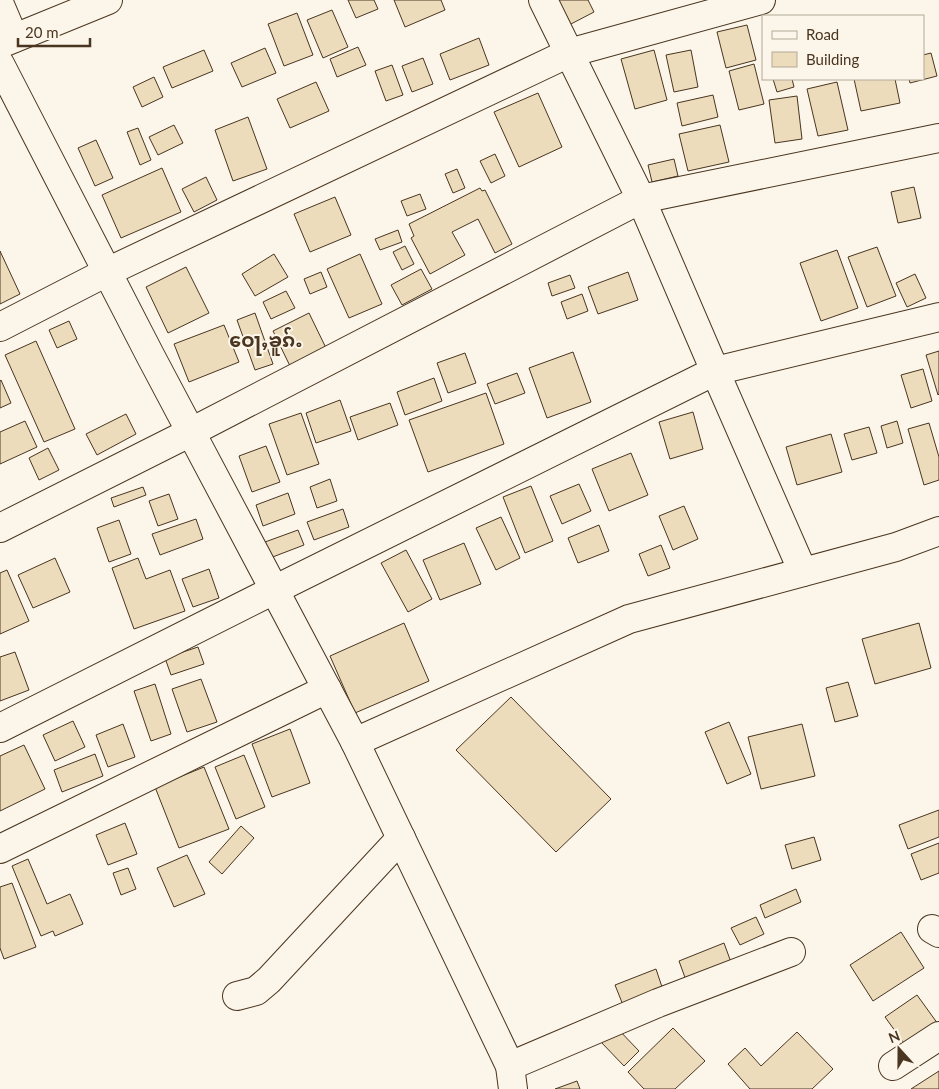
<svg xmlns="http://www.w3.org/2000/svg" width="939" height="1089" font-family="Lato,'Noto Sans Myanmar',sans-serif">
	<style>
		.building { fill: #ecdcbc; stroke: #4a3520 }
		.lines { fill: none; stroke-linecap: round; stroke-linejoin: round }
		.minor-casing { stroke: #4a3520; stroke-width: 30 }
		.highway-casing { stroke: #4a3520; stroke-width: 30 }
		.minor { stroke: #fbf6e9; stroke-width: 28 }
		.highway { stroke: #fbf6e9; stroke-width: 28 }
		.labels { text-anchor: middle; stroke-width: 4; stroke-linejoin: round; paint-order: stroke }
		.quarter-label { font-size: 19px; font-weight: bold; fill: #4a3520; stroke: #fbf6e9 }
	</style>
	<rect width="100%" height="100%" fill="#fbf6e9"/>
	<g class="building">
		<path d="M348,0H374L378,9L356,18Z"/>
		<path d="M394,0H441L445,10L405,27Z"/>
		<path d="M556,0H588L594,12L569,25Z"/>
		<path d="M332,10L348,47L323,58L307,20Z"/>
		<path d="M297,13L313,55L284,66L268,24Z"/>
		<path d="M747,25L756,60L726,68L717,32Z"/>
		<path d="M479,38L489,65L450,80L440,54Z"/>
		<path d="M358,47L366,65L337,77L330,59Z"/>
		<path d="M265,48L276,73L242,87L231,63Z"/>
		<path d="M204,50L213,71L172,88L163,67Z"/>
		<path d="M654,50L667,100L635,109L621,59Z"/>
		<path d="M691,50L698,87L674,92L666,55Z"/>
		<path d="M931,53L937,76L910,83L909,79H923V55Z"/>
		<path d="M423,58L433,84L412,92L402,66Z"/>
		<path d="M754,64L764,104L739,110L729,71Z"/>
		<path d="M392,65L403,95L386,101L375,71Z"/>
		<path d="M154,77L163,97L142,107L133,87Z"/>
		<path d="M773,79H792L794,87L777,92Z"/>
		<path d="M854,79H895L900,103L861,111Z"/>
		<path d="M316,82L329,111L290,128L277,99Z"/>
		<path d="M837,82L848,130L818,136L807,89Z"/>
		<path d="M538,93L562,147L519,167L494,112Z"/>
		<path d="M713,95L718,117L682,126L677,103Z"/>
		<path d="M797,96L802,139L775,143L769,100Z"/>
		<path d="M248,117L267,169L233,181L215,130Z"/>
		<path d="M174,125L183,143L158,155L149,137Z"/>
		<path d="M720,125L729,162L688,171L679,134Z"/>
		<path d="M138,128L151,160L140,165L127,132Z"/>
		<path d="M96,140L113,178L95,186L78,148Z"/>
		<path d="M495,154L505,176L491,183L480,161Z"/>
		<path d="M674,159L678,176L652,182L648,165Z"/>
		<path d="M162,168L181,212L121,238L102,195Z"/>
		<path d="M457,169L465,188L453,193L445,174Z"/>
		<path d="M206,177L217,200L194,212L182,189Z"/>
		<path d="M914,187L921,218L898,223L891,192Z"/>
		<path d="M480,188L482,191L485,190L512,244L495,253L478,219L452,232L465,255L430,274L411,238L414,236L409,224Z"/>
		<path d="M420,194L426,209L407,216L401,201Z"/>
		<path d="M335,197L351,235L310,252L294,214Z"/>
		<path d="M398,230L402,242L380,250L375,239Z"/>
		<path d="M405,246L414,264L402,270L393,252Z"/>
		<path d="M877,247L896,296L867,307L848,257Z"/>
		<path d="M837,250L858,308L821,321L800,263Z"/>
		<path d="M0,251L20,294L0,304Z"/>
		<path d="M274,254L288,277L255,296L242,274Z"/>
		<path d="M360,254L382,304L349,318L327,269Z"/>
		<path d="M186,267L209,313L168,333L146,287Z"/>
		<path d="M421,269L432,289L402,305L391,285Z"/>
		<path d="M321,272L327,287L310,294L304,279Z"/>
		<path d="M628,272L638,300L598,314L588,287Z"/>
		<path d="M915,274L926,298L907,307L896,283Z"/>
		<path d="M570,275L575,288L552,296L548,283Z"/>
		<path d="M286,291L295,308L271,319L263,302Z"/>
		<path d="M582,294L588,311L567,319L561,302Z"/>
		<path d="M255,313L273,364L255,370L237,320Z"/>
		<path d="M309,313L326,348L290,366L273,331Z"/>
		<path d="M69,321L77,339L57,348L49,330Z"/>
		<path d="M224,325L239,362L189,382L174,344Z"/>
		<path d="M36,341L75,429L44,442L5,355Z"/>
		<path d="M939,351V394L938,395L926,355Z"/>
		<path d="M573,352L591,402L547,418L529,368Z"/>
		<path d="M465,353L476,383L448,393L437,363Z"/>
		<path d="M923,369L932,401L911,408L901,375Z"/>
		<path d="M517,373L525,393L495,404L487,384Z"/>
		<path d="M434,378L442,401L405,415L397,392Z"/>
		<path d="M1,380L11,403L0,408V381Z"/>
		<path d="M486,393L504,444L428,472L409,420Z"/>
		<path d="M340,400L351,431L316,443L306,413Z"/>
		<path d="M390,403L398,425L358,440L350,417Z"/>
		<path d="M693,412L703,449L670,459L659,422Z"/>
		<path d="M301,413L319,464L287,475L269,424Z"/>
		<path d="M126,414L136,434L97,455L86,434Z"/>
		<path d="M25,421L37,447L0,464V432Z"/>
		<path d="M897,421L903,443L887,448L881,426Z"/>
		<path d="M929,423L939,457V480L924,485L908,429Z"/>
		<path d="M869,427L877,453L852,460L844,434Z"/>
		<path d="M831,434L842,472L797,485L786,447Z"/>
		<path d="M266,446L280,482L252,492L239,456Z"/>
		<path d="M48,448L59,470L39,480L29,458Z"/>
		<path d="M631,453L648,495L609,511L592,469Z"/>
		<path d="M330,479L337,501L317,508L310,487Z"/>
		<path d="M579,484L591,511L562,524L550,496Z"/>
		<path d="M531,486L553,541L525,553L503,497Z"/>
		<path d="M143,487L146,495L114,507L111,498Z"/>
		<path d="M288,493L295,514L263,526L256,505Z"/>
		<path d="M169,494L178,519L158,526L149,501Z"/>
		<path d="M684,506L698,539L673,550L659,516Z"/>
		<path d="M343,509L349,527L314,540L307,522Z"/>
		<path d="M501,517L520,558L496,570L476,528Z"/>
		<path d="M196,519L203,539L160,555L152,534Z"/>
		<path d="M119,520L131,554L109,562L97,528Z"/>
		<path d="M599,525L609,551L578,563L568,538Z"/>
		<path d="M298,530L304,545L270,558L265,542Z"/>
		<path d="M464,543L481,584L440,600L423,560Z"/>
		<path d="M661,545L670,568L648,576L639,554Z"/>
		<path d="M406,550L432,599L408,612L381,563Z"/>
		<path d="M55,558L70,592L33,608L18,575Z"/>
		<path d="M138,558L146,579L170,570L185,611L134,629L112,568Z"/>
		<path d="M209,569L219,598L193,607L182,579Z"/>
		<path d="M7,570L29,621L0,634V573Z"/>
		<path d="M404,623L429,681L355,713L330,656Z"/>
		<path d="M919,623L931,668L875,684L862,639Z"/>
		<path d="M198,647L204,664L171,675L165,658Z"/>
		<path d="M15,652L29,690L0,701V657Z"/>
		<path d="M201,679L217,722L187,732L172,689Z"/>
		<path d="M848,682L858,716L835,722L826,688Z"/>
		<path d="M155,684L171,734L151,741L134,691Z"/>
		<path d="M511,697L611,799L556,852L456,750Z"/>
		<path d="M73,721L85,747L55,761L43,735Z"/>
		<path d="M729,722L751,774L727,784L705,732Z"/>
		<path d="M123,724L135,757L108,767L96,735Z"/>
		<path d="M802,724L815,776L761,789L748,737Z"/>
		<path d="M290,729L310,783L272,797L252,744Z"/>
		<path d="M24,745L45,789L0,811V756Z"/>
		<path d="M95,754L103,776L62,792L54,770Z"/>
		<path d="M244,755L265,807L236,819L215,767Z"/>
		<path d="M204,767L229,829L179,848L155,787Z"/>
		<path d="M939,810V837L908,849L899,825Z"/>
		<path d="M125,823L137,854L108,865L96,835Z"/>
		<path d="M241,826L254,838L222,874L209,862Z"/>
		<path d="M814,837L821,860L792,869L785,845Z"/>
		<path d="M939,843V873L921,880L911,854Z"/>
		<path d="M187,855L205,894L174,907L157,868Z"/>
		<path d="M28,859L47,904L70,894L83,924L55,936L53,931L41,936L12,866Z"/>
		<path d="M128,868L136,889L121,895L113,873Z"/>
		<path d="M12,883L36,947L4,959L0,948V887Z"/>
		<path d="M796,889L801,902L765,918L760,905Z"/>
		<path d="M756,917L764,934L740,945L731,928Z"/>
		<path d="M901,932L924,968L873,1001L850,965Z"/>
		<path d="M724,943L732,965L687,983L679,961Z"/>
		<path d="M656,969L663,990L623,1005L615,985Z"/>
		<path d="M917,995L938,1024L906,1046L885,1017Z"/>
		<path d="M616,1027L639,1051L624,1066L601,1042Z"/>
		<path d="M673,1028L705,1061L675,1089H644L628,1072Z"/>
		<path d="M797,1032L833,1069L812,1089H750L728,1064L745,1048L761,1066Z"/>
		<path d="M939,1071V1089H911Z"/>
		<path d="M577,1081L580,1089H555Z"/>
	</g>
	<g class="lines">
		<defs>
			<g id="minor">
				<path d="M0,5L14,38"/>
				<path d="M0,64L150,355L355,742L510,1066L513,1089"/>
				<path d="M0,327L107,272L569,53L761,0"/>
				<path d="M0,528L191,432L641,199L939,138"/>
				<path d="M803,572L715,371L939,317"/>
				<path d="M0,728L274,590L715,371L641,199L543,0"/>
				<path d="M355,742L629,619L896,547L939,531"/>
				<path d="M0,849L327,689"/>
				<path d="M932,929L939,933"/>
				<path d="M237,996L256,991L269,980L401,838"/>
				<path d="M510,1066L658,1003L791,952"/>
				<path d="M893,1066L939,1036"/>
			</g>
			<path id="highway" d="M0,44L108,0"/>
		</defs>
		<use href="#minor" class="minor-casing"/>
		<use href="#highway" class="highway-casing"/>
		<use href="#minor" class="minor"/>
		<use href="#highway" class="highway"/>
	</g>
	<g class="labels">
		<g class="quarter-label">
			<text x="266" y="347">ဝေႃႇၶူၵ်ႉ</text>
		</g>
	</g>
	<rect x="762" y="15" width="162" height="65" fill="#fbf6e9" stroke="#b4a999"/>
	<rect x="772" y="31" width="25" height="8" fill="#fbf6e9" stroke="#b4a999"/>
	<text x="806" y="40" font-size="15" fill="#4a3520">Road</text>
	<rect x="772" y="52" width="25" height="15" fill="#ecdcbc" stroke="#b4a999"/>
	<text x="806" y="65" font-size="15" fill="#4a3520">Building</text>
	<g transform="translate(899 1049) rotate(339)" stroke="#fbf6e9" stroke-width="4" paint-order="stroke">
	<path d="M0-4L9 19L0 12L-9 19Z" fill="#4a3520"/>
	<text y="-8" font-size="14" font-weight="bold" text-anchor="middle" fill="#4a3520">N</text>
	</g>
	<path d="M18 38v8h72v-8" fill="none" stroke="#4a3520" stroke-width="2.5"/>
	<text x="25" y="38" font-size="15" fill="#4a3520" stroke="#fbf6e9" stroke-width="4" paint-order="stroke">20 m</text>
</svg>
